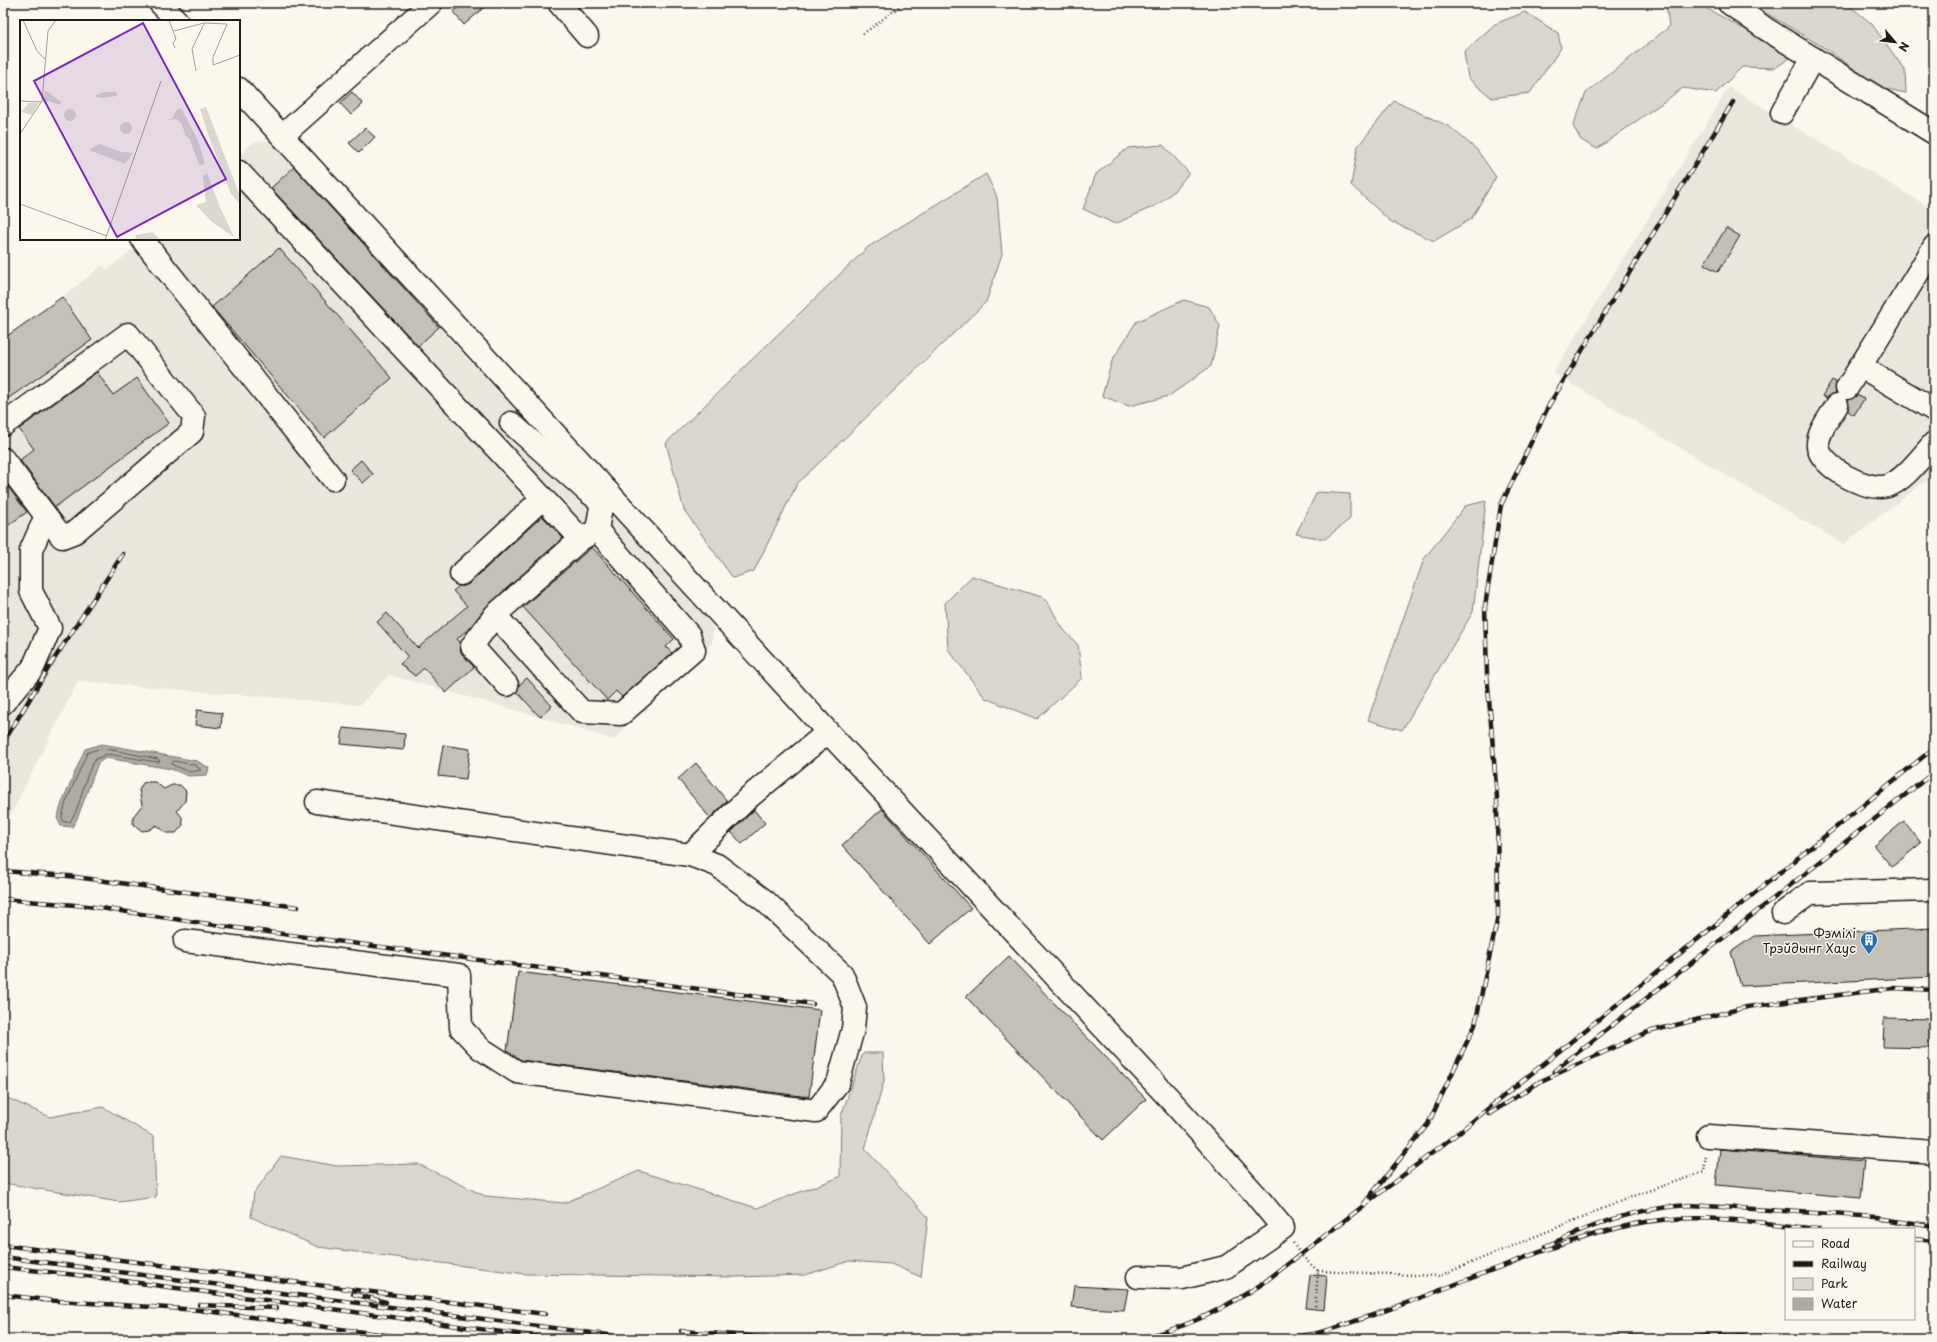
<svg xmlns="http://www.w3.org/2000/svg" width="1937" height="1342" font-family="'Playpen Sans',sans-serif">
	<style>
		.built { fill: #eae6dc }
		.green { fill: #dad7ce; stroke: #7b7a75 }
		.water { fill: #afaca5; stroke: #74726e }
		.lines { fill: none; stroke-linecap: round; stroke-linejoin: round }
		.shore { stroke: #575653; stroke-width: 1 }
		.building { fill: #c3c0b8; stroke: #1c1c1c }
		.minor-casing { stroke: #1c1c1c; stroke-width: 25 }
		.path { stroke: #1c1c1c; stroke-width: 2.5; stroke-dasharray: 1 3; stroke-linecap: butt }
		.minor { stroke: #fbf7ec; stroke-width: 22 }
		.rail-casing { stroke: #1c1c1c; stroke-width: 4.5 }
		.rail { stroke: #fbf7ec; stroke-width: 3; stroke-dasharray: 9; stroke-linecap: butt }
		.labels { text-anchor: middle; stroke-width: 3; stroke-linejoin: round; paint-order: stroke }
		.poi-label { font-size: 13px; fill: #1c1c1c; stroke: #fbf7ec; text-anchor: end }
		.inset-road { fill: none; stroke: #a29f99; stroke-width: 1 }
		.view { fill: #7b2cbf; fill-opacity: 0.15; stroke: #7b2cbf; stroke-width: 2 }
		.inset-edge { fill: none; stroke: #1c1c1c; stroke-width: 2 }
	</style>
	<rect width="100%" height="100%" fill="#fbf7ec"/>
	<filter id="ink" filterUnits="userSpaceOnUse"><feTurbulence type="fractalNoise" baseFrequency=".025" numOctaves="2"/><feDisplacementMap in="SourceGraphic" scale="8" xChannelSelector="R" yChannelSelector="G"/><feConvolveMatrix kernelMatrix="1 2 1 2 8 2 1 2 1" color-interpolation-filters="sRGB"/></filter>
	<g filter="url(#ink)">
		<g class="built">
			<path d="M1729,87L1934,210V475L1843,544L1553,373Z"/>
			<path d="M276,140L439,327L517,412L590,486L713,625L712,644L645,706L614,740L540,717L389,675L360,705L78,681L3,830V339L62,297L103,265L107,270L146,239H239V155L254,142Z"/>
		</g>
		<g class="green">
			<path d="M1666,3H1697L1753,34L1790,58L1775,68L1742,67L1716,93L1683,88L1597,149L1581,140L1573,126L1586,93L1669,27Z"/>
			<path d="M1752,3H1846L1871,23L1905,70L1906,93L1881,88L1826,49L1761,10Z"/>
			<path d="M1525,12L1558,33L1561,48L1530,93L1492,98L1468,78L1464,52L1495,24Z"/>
			<path d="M1394,101L1450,127L1477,150L1496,177L1471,219L1434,241L1390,221L1351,185L1358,146Z"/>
			<path d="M1163,145L1189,173L1173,192L1159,204L1115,224L1083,209L1096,174L1128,148Z"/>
			<path d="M986,174L997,197L1002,254L986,302L797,484L754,571L733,578L684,510L666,443L868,247Z"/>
			<path d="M1184,300L1209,307L1220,326L1211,366L1169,396L1129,406L1102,396L1112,361L1136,322Z"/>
			<path d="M1317,492L1350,494V519L1325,539L1296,534Z"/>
			<path d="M1486,501L1473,612L1402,730L1368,720L1424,559L1465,506Z"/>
			<path d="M972,576L1045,598L1063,629L1078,645L1082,678L1037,719L985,698L948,649L945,603Z"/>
			<path d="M863,1053H883L884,1081L865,1149L928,1217L921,1277L891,1264L849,1261L805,1275L735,1277L526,1274L318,1247L251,1217L254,1193L281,1156L337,1166L418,1164L485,1196L564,1203L639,1171L757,1208L840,1177L841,1116Z"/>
			<path d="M3,1096L50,1117L103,1107L154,1137L156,1197L119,1202L3,1183Z"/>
		</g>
		<path class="water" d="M102,744L197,761L209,768L207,775L189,776L171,769L106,758L98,763L77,819L72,827L61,826L57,818L63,800L85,749Z"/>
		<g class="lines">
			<g class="shore">
				<path d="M102,748L158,759L160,761L158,762L107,754L96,759C82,777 83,804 70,822H64L62,817L66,802L87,753Z"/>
				<path d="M174,761L195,765L201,770L190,772L173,765L172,763Z"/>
			</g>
		</g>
		<g class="building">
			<path d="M463,3H489L464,25L453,12Z"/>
			<path d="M352,92L363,104L351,115L340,103Z"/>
			<path d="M365,128L375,137L359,153L349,143Z"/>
			<path d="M294,167L439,327L418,346L271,188Z"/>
			<path d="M1726,228L1740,236L1718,272L1704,264Z"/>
			<path d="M279,248L392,378L324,438L212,307Z"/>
			<path d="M62,297L92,340L3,402V339Z"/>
			<path d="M97,372L113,395L137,378L169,423L55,507L20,460L34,449L19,429Z"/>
			<path d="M1832,380L1836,382V393L1826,398L1822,396Z"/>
			<path d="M1857,395L1864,399L1854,415L1848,411V400Z"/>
			<path d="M361,460L373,474L363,483L350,470Z"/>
			<path d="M3,480L27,512L3,529Z"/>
			<path d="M542,516L563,538L487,606L471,626L457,639L460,642V649L462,654L474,667L446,693L424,668L415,676L400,664L408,657L377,622L387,613L418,648L467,606L453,591L459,586H464L470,583Z"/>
			<path d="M592,547L674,639L666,647L672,653L622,697L616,691L607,700L523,607Z"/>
			<path d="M527,678L552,706L540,717L517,692L519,685Z"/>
			<path d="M197,710L222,713L221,728L195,725Z"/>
			<path d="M343,728L405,734L404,750L341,744Z"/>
			<path d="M443,745L470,749L466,779L438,776Z"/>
			<path d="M696,763L727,801L710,818L678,779Z"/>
			<path d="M147,782H155L164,789L172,785H180L186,791L185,801L177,811L182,817L183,825L176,833H166L157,825L149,830L142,831L133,824V817L142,805L139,790L143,783Z"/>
			<path d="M882,809L971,908L930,944L842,845Z"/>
			<path d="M754,810L765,823L742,844L731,832Z"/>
			<path d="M1904,821L1921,843L1892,867L1874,846Z"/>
			<path d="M1934,928V977L1741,986L1731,952L1754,936Z"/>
			<path d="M1009,956L1146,1099L1103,1140L966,997Z"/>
			<path d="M518,972L820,1010L809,1097L521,1060L507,1051Z"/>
			<path d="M1884,1018L1934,1019V1048L1883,1047Z"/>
			<path d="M1720,1149L1864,1161L1860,1198L1716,1185Z"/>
			<path d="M1310,1275L1327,1276L1324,1310L1306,1308Z"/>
			<path d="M1074,1286L1128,1289L1124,1310L1071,1307Z"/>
		</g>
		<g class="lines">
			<defs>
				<g id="minor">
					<path d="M160,3L177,21"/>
					<path d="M559,3L587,36"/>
					<path d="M1729,3L1766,29L1934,133"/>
					<path d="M239,89L828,732L1167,1096L1255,1194L1283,1228L1226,1267L1182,1278L1138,1277"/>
					<path d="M1782,113L1813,58"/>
					<path d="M282,136L431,3"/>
					<path d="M239,172L581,539L597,530L601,507L609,493"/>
					<path d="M142,239L333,479"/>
					<path d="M1860,366L1934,410"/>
					<path d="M1847,388L1934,247"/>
					<path d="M1837,405C1831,416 1817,432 1818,446C1820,467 1867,492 1887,486C1904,481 1922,456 1934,443"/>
					<path d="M511,423L588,492L603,503"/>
					<path d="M3,425L128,334L194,416L192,432L75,532L62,537L3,459"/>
					<path d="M581,539L495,615L582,712L621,714L694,650L689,635L597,530"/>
					<path d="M461,574L543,498"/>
					<path d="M495,615L472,646L507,685"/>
					<path d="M3,703L33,668L50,628L31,591V550L46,516"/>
					<path d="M690,855L748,798L828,732"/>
					<path d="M1783,913L1810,893L1934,890"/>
					<path d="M185,941L459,975L461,1028L480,1048L517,1072L816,1111L838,1083L853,1029L855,1007L842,974L765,901L717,865L690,855L317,802"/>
					<path d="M1708,1136L1934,1152"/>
				</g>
			</defs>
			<use href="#minor" class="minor-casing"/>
			<g class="path">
				<path d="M863,34L904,3"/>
				<path d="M1293,1243L1301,1255L1318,1271L1315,1309"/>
				<path d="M1318,1271L1439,1276L1636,1195L1704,1172L1706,1155"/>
			</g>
			<use href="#minor" class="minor"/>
			<defs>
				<g id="rail">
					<path d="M3,743L49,667L123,554"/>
					<path d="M3,871L68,876L298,907"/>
					<path d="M3,899L87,906L222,926L813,1004"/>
					<path d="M1554,1071L1933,773"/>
					<path d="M1489,1114L1541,1081L1648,1032L1747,1007L1893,988L1934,990"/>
					<path d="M1363,1205L1428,1124L1475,1025L1498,916L1497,798L1487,674L1485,606L1501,505L1549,405L1733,102"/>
					<path d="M1914,1239L1934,1241"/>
					<path d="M3,1245L545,1314"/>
					<path d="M1546,1246C1597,1224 1633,1208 1690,1205L1877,1217L1934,1226"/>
					<path d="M3,1257L638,1339"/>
					<path d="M3,1267L95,1277L554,1339"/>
					<path d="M353,1294L386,1302"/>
					<path d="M3,1295L47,1300"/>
					<path d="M42,1300L199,1310L393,1336"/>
					<path d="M199,1305L277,1308"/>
					<path d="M681,1331L789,1339"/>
					<path d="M1133,1339C1184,1330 1219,1311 1262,1284L1458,1133L1934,748"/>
					<path d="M1271,1339C1287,1337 1305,1337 1321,1332C1338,1328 1354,1321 1370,1316C1459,1286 1544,1244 1635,1224C1696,1211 1758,1223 1819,1229"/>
					<path d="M1565,1339L1592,1337L1762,1336L1777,1339"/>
				</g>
			</defs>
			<use href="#rail" class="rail-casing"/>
			<use href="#rail" class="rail"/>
		</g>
	</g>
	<defs>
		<symbol id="building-pin" viewBox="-11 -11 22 30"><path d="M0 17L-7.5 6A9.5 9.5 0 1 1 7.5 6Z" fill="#1f6fb2" stroke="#fbf7ec"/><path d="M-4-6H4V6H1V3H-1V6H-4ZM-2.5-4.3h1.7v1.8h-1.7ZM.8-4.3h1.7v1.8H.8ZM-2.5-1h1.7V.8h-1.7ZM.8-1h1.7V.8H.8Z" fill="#fff"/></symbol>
	</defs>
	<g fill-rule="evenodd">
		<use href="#building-pin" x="1859" y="930" width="20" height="27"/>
	</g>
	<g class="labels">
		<g class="poi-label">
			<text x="1856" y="938">Фэмілі<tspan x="1856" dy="15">Трэйдынг Хаус</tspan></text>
		</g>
	</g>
	<g transform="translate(20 20)">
		<rect width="220" height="220" fill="#fbf7ec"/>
		<path d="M25,70L41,82L40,85L28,81L23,83ZM84,72H96L97,76L81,78L74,76ZM9,83H19L12,95L1,92ZM186,87L220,176V184L211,174L189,117L180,89ZM161,88L178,120L185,144L179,145L170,120L165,115L162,104L156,99L145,101L153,98L156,90ZM44 95a6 6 0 1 1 12 0a6 6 0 1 1-12 0ZM100 108a6 6 0 1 1 12 0a6 6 0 1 1-12 0ZM79,124L102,132L113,133L105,144L69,130ZM187,153L200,187L214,217L192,202L176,185L186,182L183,156ZM132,212L139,218L138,220H115L116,215Z" fill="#dad7ce"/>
		<path class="inset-road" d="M3,0L17,31L26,40M149,0L156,19L153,23L155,28M207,4L193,37V45L220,35M154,11L184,3L207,4M176,51L172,29L184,4M0,81L22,82M0,114L22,81L28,11L36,0M0,184L87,216M85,220L141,61"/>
		<path class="view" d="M123,3L206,159L97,217L14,61Z"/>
		<rect width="220" height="220" class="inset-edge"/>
	</g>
	<rect width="1937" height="1342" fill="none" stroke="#fbf7ec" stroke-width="16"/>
	<rect x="8" y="8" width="1921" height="1326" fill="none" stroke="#1c1c1c" stroke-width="1.5" filter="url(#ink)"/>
	<rect x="1785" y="1228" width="130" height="92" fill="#fbf7ec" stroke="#a29f99"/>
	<rect x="1793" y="1241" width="20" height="6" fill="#fbf7ec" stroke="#a29f99"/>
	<text x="1821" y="1248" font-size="12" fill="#1c1c1c">Road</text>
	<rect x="1793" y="1261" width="20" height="6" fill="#1c1c1c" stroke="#a29f99"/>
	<text x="1821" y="1268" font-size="12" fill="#1c1c1c">Railway</text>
	<rect x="1793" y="1278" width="20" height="12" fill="#dad7ce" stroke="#a29f99"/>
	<text x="1821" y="1288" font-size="12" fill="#1c1c1c">Park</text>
	<rect x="1793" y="1298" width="20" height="12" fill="#afaca5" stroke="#a29f99"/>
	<text x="1821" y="1308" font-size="12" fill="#1c1c1c">Water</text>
	<g transform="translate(1895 42) rotate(118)" stroke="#fbf7ec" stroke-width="3" paint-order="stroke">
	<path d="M0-3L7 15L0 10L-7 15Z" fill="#1c1c1c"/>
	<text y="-6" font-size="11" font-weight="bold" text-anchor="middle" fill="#1c1c1c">N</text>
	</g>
</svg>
